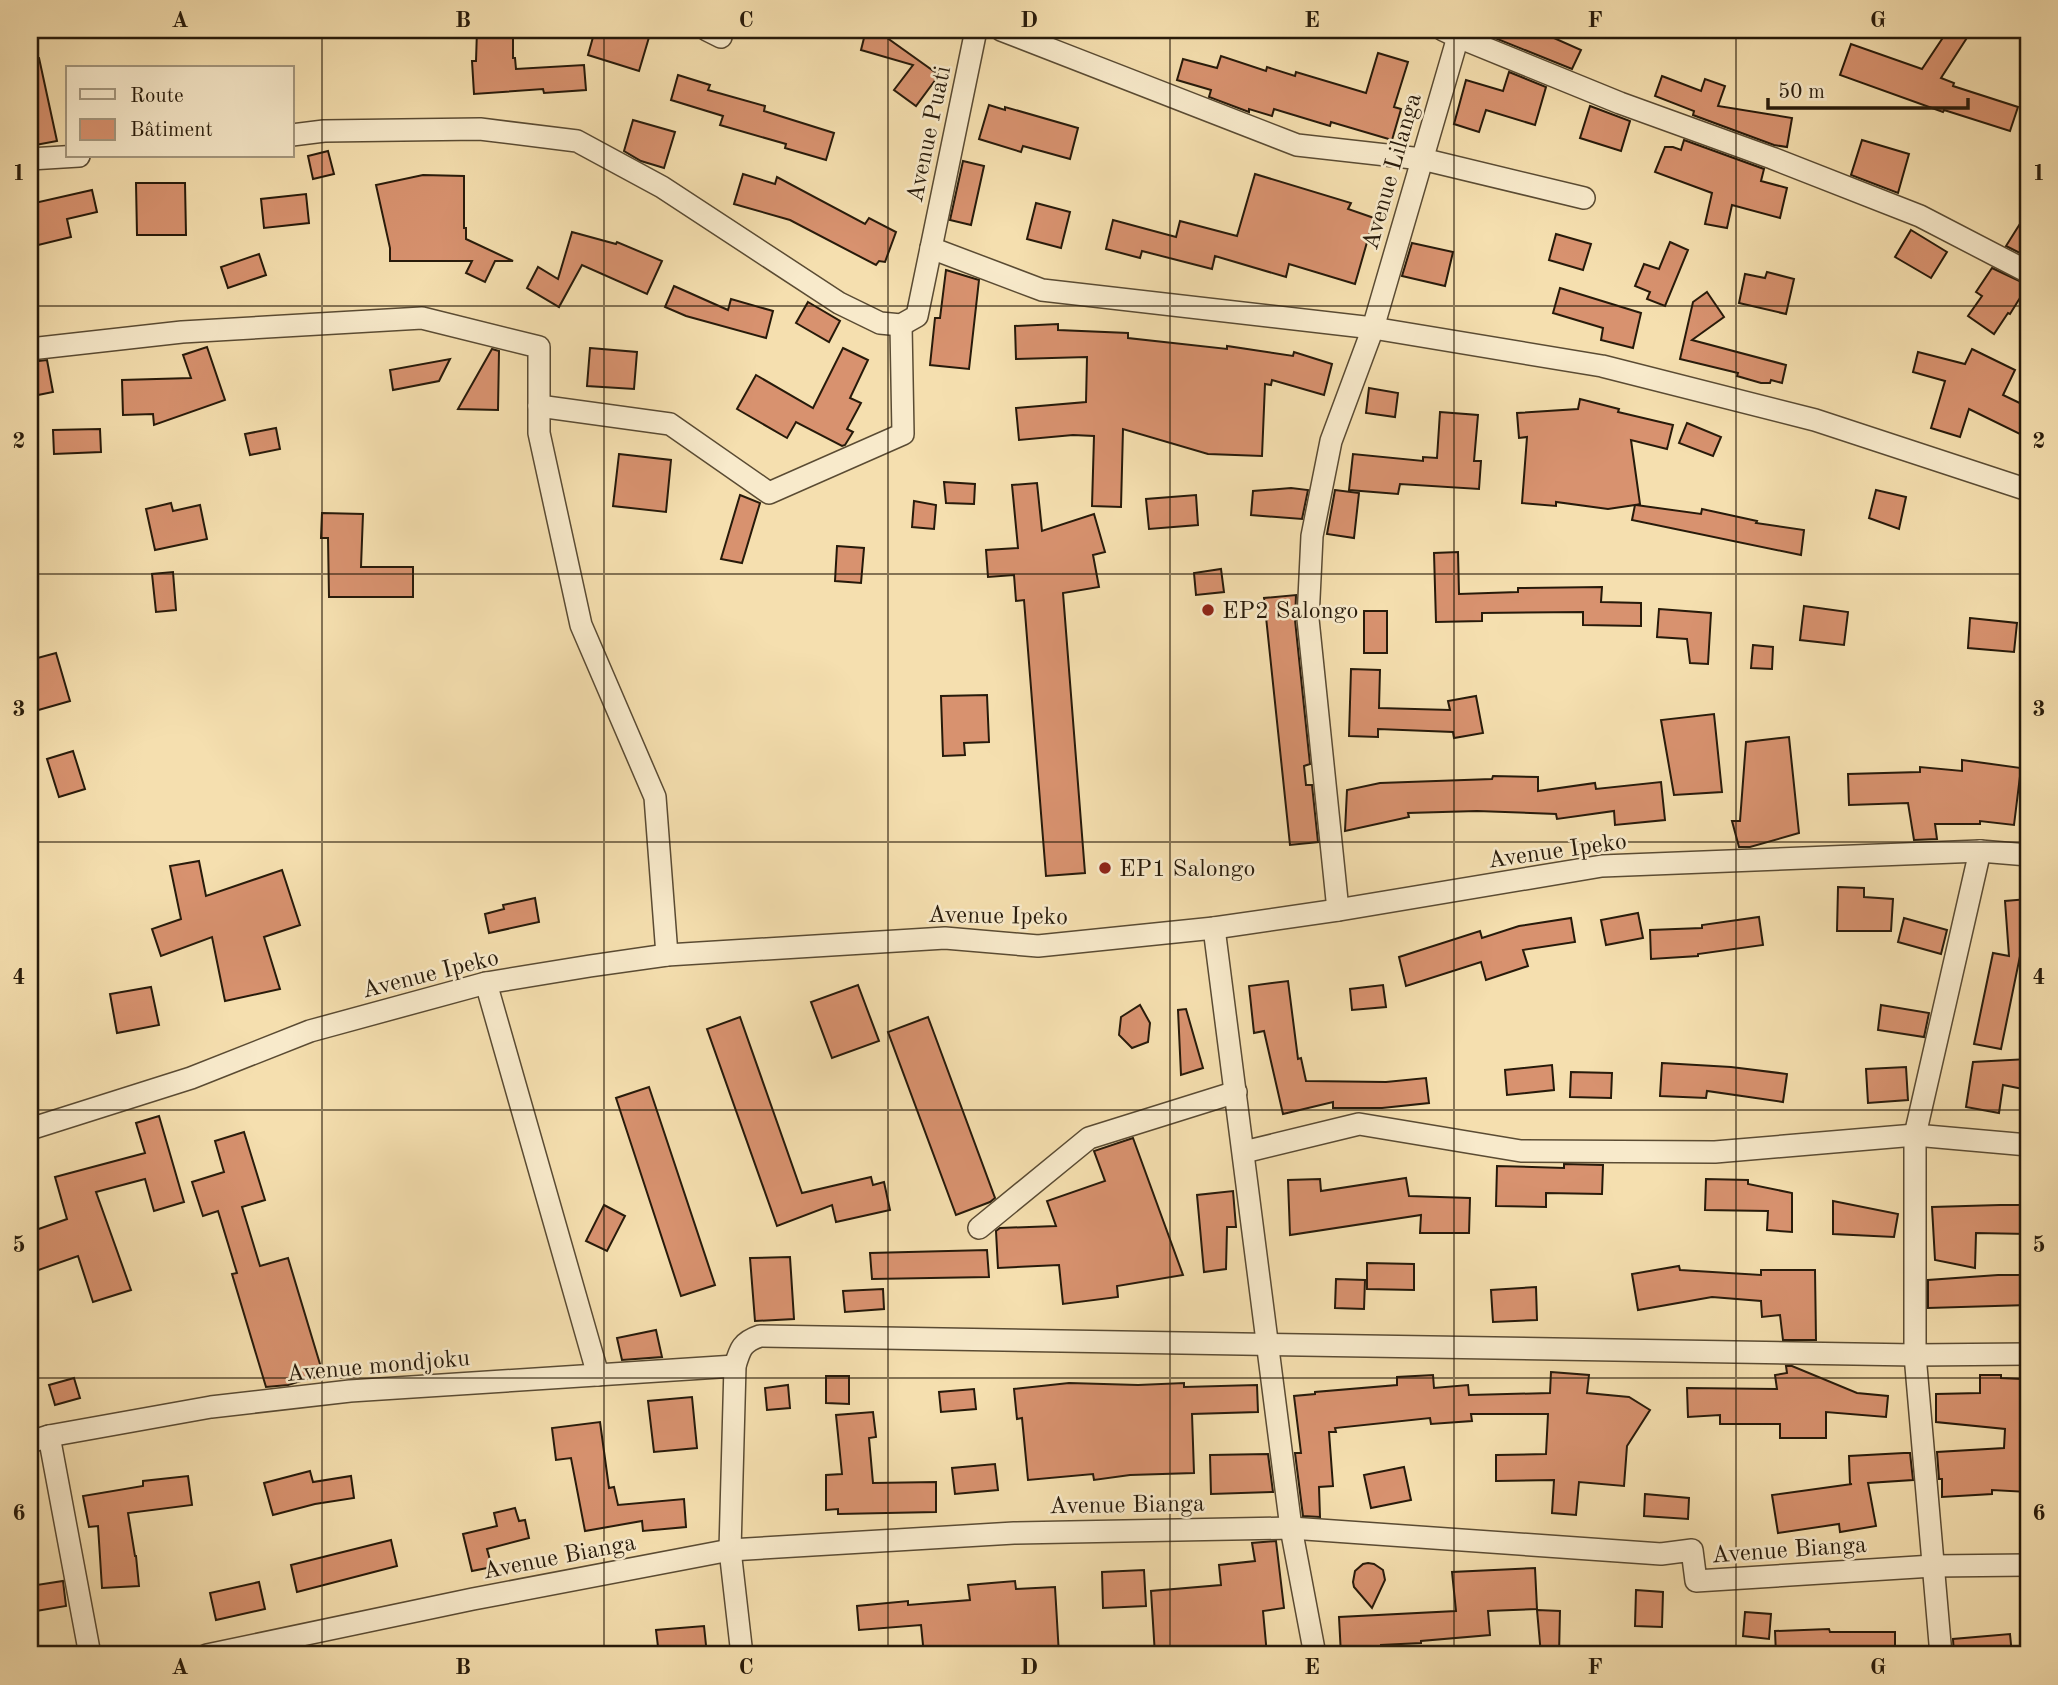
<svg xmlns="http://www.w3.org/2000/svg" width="2058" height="1685" font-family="'Old Standard TT',serif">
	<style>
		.building { fill: #d8926f; stroke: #271a0a; stroke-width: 2 }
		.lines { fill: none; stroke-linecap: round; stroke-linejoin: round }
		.minor-casing { stroke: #5a4b33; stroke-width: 24 }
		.minor { stroke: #f8eacb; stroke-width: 21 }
		.grid { fill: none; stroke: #271a0a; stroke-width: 2; stroke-opacity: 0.55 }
		.poi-dot { fill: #8f2418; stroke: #f8eacb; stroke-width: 2.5 }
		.labels { text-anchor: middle; stroke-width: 5; stroke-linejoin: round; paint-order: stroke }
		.street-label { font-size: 24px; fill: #271a0a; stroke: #f8eacb }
		.poi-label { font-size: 24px; fill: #271a0a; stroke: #f8eacb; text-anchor: start }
		.neatline { fill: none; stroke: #271a0a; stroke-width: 2.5 }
		.grid-label { font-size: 23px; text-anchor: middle; font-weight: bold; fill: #271a0a }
	</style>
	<rect width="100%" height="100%" fill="#f5dfaf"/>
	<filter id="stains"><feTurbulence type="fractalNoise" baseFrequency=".00286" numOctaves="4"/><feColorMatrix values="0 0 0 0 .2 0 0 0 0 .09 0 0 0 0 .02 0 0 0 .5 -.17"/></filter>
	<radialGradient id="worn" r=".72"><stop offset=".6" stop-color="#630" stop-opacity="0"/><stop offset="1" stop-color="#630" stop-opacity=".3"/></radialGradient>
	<g class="building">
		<path d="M477,30H513V58H515L516,69L584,65L586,90L544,93L543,89L474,94L472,61H476Z"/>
		<path d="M595,30H635L650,34L639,71L588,55Z"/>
		<path d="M866,30H876L939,75L916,106L894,90L913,65L861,50Z"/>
		<path d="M1475,30H1536L1581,50L1572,69Z"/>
		<path d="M1948,30H1972L1941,78L1954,83L1953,86L2018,107L2010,131L1944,110L1943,112L1840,75L1851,44L1922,69Z"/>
		<path d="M1378,53L1408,62L1394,107L1401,109L1392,140L1331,122L1330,126L1274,109L1272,116L1249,109V112L1209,97L1211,90L1177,80L1183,59L1217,68L1221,56L1266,71L1267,67L1295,76L1296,72L1366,93Z"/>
		<path d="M39,58L57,141L30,146V59Z"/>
		<path d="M1509,72L1546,87L1535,125L1486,110L1479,132L1454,124L1466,80L1503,91Z"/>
		<path d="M678,75L710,85L708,90L765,106L764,111L834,133L826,160L785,148L786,144L720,125L723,116L671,100Z"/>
		<path d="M1662,76L1701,91L1705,79L1725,86L1718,106L1792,118L1787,147L1774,145L1693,115L1694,111L1655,96Z"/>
		<path d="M989,105L1005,110V107L1078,128L1070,159L1023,146L1021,152L979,139Z"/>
		<path d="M1590,106L1630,121L1621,151L1580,138Z"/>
		<path d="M633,120L675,132L664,168L641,161L624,151Z"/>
		<path d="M1684,140L1764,169L1761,181L1787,188L1780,218L1732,205L1727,228L1705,224L1712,193L1655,172L1665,147H1673L1681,150Z"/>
		<path d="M1862,140L1909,154L1898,193L1851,175Z"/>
		<path d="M328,151L334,174L313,179L308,156Z"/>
		<path d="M963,161L984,166L971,225L950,220Z"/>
		<path d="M743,174L775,184L777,177L865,224L869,218L896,232L885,262L879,261L876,265L790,220L734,204Z"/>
		<path d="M1255,174L1351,203L1348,209L1374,218L1355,284L1289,264L1286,277L1215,256L1212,269L1142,251L1140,258L1106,249L1113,220L1176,237L1180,221L1237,236Z"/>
		<path d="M423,175L464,176V228H466V239L513,261H495L485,282L466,273L472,261H390V248L376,185Z"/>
		<path d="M136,183H185L186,235H137Z"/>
		<path d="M92,190L97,212L67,219L71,237L30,247V204Z"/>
		<path d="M306,194L309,223L264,228L261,199Z"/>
		<path d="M1036,203L1070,212L1061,248L1027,239Z"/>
		<path d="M2028,211V257L2006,246Z"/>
		<path d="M1911,230L1947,252L1931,278L1895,257Z"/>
		<path d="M572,232L616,244L617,242L662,261L647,294L582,265L559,307L527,288L538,267L558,279Z"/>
		<path d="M1556,234L1591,244L1583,270L1549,260Z"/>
		<path d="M1670,242L1688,250L1665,306L1647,299L1650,292L1635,286L1644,264L1659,269Z"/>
		<path d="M1412,243L1453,252L1445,286L1402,276Z"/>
		<path d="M259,254L266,275L228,288L221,267Z"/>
		<path d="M1992,268L2028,285L2010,314L2008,313L1994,334L1968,316L1982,296L1976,292Z"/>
		<path d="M946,270L979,280L969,369L930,365L935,318H940Z"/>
		<path d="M1767,272L1794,279L1786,314L1739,303L1745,274L1765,278Z"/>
		<path d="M674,286L728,310L731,299L773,311L766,338L686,316L665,307Z"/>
		<path d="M1560,288L1641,313L1633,348L1601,340L1603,328L1553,313Z"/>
		<path d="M1707,292L1724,317L1692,340L1786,365L1782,383L1771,380L1770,383H1761L1737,376L1738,373L1680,359L1693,302Z"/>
		<path d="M808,302L840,321L829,342L796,323Z"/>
		<path d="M1058,324V330L1128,333V338L1227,349V346L1293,356L1294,352L1332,364L1324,395L1272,380L1271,385L1265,384L1262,456L1208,454L1123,429L1121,507L1092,506L1094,436L1073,435L1019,440L1016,408L1086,402L1087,357L1016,359L1015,326Z"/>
		<path d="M207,347L225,400L154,425L153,414L123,415L122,380L191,378L183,355Z"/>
		<path d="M590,348L637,352L634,389L587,386Z"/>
		<path d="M843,348L868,360L850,398L861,403L847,429L853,432L845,445L842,446L796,422L787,438L737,409L756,375L813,408Z"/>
		<path d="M492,349L499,351L498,410L458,409Z"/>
		<path d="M1972,349L2015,370L2003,395L2028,407V438L1969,409L1960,437L1931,428L1945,381L1913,372L1918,352L1965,364Z"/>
		<path d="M450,359L439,381L393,390L390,370Z"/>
		<path d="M47,360L53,392L33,396L30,382V362Z"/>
		<path d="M1369,388L1398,393L1395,417L1366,413Z"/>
		<path d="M1580,399L1619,409L1618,412L1673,425L1667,449L1631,440L1640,504L1636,505L1701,514L1702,509L1757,521L1756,523L1804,530L1801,555L1632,520L1635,505L1608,509L1556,502V506L1522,503L1527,437L1519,438L1517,413L1578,409Z"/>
		<path d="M1440,412L1478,415L1474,461H1481L1479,489L1400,484L1398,494L1349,490L1353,454L1423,461V457L1437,458Z"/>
		<path d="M1687,423L1721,437L1713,456L1679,443Z"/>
		<path d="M276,428L280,449L250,455L245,434Z"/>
		<path d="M100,429L101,452L54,454L53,430Z"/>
		<path d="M619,454L671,460L666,512L613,506Z"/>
		<path d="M944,482L975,484L974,504L946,503Z"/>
		<path d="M1037,483L1042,531L1094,514L1105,552L1093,555L1099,587L1063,593L1085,873L1046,876L1024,600L1016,601L1014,575L988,577L986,550L1018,548L1012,485Z"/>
		<path d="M1291,488L1308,490L1302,519L1251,515L1253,491Z"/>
		<path d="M1335,490L1359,493L1354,538L1327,534Z"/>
		<path d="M1876,490L1906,497L1899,529L1869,518Z"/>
		<path d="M740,495L760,503L742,563L721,559Z"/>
		<path d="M1196,495L1198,525L1149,529L1146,499Z"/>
		<path d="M914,501L936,505L934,529L912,527Z"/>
		<path d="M171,503L173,511L200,505L207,539L155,550L146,509Z"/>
		<path d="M322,513L363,514L361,567H413V597H329L328,538H321Z"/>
		<path d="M837,546L864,548L861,583L835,581Z"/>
		<path d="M1458,552L1459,594L1518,592V588L1602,587L1601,602L1641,603V626L1583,625V612L1482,613V621L1436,622L1434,553Z"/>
		<path d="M1221,569L1224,592L1196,595L1194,573Z"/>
		<path d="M173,572L176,610L156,612L152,574Z"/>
		<path d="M1296,595L1295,620L1310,764L1304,766L1306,785H1312L1318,842L1290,845L1264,598Z"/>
		<path d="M1804,606L1848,612L1844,645L1800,640Z"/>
		<path d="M1659,609L1711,613L1708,664L1690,663L1687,639L1657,637Z"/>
		<rect x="1364" y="611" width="23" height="42"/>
		<path d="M1970,618L2017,623L2014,652L1968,648Z"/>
		<path d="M1753,645L1773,647L1772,669L1751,668Z"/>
		<path d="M56,653L70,701L35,711L30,693V660Z"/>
		<path d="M1351,669L1380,670L1379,708L1450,710L1448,701L1476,696L1483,733L1454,738L1453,732L1378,729V737L1349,736Z"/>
		<path d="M987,695L989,742L964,743L965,755L943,756L941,696Z"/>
		<path d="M1714,714L1722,792L1674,795L1661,720Z"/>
		<path d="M1789,737L1799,833L1750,847H1739L1732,821H1740L1746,742Z"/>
		<path d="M73,751L85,789L59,797L47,759Z"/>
		<path d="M1962,760L2021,768L2014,825L1980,821V824H1935L1937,839L1914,840L1908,803L1849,805L1848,774L1920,772V767L1962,771Z"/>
		<path d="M1493,776L1538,777V791L1595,783L1596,789L1661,782L1665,820L1615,825L1614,811L1557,819L1556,814L1477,811L1408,813L1409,817L1345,831L1347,790L1380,783L1492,779Z"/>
		<path d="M199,861L206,896L282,870L300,925L264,937L280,989L225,1001L212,937L161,956L152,929L181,919L170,866Z"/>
		<path d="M1838,887L1864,888V897L1893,899L1891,931H1837Z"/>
		<path d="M535,898L539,922L489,933L485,914L504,909L503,905Z"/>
		<path d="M2028,899V917L2001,1049L1974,1044L1993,953L2009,956L2005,901Z"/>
		<path d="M1638,913L1643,938L1606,945L1601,920Z"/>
		<path d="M1759,917L1763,945L1698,954V956L1651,959L1650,930L1702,928V925Z"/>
		<path d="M1571,918L1575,942L1523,950L1528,966L1486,980L1481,962L1406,986L1399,957L1480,931L1482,938L1519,926Z"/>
		<path d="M1904,918L1947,930L1941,954L1898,942Z"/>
		<path d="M1288,981L1298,1059L1301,1058L1306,1081L1386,1082L1426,1078L1429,1103L1382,1108H1333V1102L1283,1114L1264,1031L1254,1033L1249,986Z"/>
		<path d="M858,985L879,1041L832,1058L811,1002Z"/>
		<path d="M1383,985L1386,1007L1352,1010L1350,989Z"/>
		<path d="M151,987L159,1025L117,1033L110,994Z"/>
		<path d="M1140,1005L1150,1023L1148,1042L1132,1048L1119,1035L1121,1017Z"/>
		<path d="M1881,1005L1929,1013L1924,1037L1878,1030Z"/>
		<path d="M1186,1009L1203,1068L1181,1075L1178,1010Z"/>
		<path d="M740,1017L802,1193L871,1177L873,1185L884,1182L890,1210L836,1222L832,1205L777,1226L707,1029Z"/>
		<path d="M928,1017L995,1198L990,1202L956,1215L888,1032Z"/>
		<path d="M2028,1059V1090L2003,1085L1999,1113L1966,1107L1973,1062Z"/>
		<path d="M1662,1063L1731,1067L1787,1074L1783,1102L1707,1091L1706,1098L1660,1096Z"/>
		<path d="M1552,1065L1554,1090L1507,1095L1505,1070Z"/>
		<path d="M1906,1067L1908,1100L1868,1103L1866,1069Z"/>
		<path d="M1571,1072L1612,1073L1611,1098L1570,1097Z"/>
		<path d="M649,1087L715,1285L681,1296L616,1098Z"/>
		<path d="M159,1116L184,1202L154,1211L145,1179L96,1192L131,1290L93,1302L78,1256L30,1273V1232L67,1219L55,1177L145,1153L136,1123Z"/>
		<path d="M244,1132L265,1200L242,1207L260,1266L288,1258L323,1374L288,1385L266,1387L232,1274L237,1273L218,1211L203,1216L192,1182L224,1172L215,1141Z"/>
		<path d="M1133,1138L1183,1275L1117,1286L1118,1297L1063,1304L1059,1265L998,1268L996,1231L1000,1228L1056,1226L1047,1201L1105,1181L1094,1151Z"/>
		<path d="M1564,1164L1603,1165L1602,1194L1546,1193V1207L1496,1206L1497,1166L1564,1168Z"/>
		<path d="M1406,1178L1409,1196L1470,1198L1469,1233H1420L1421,1215L1290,1235L1288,1180L1320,1179L1321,1191Z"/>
		<path d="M1706,1179L1748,1180V1184L1792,1193V1232L1767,1230L1768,1211L1705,1210Z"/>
		<path d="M1233,1191L1236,1227H1227L1226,1269L1204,1272L1197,1195Z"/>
		<path d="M1833,1201L1898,1214L1894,1237L1833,1234Z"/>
		<path d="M604,1205L625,1216L607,1251L586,1241Z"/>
		<path d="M2000,1205H2028V1234L1976,1233L1975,1268L1935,1260L1932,1207Z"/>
		<path d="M987,1250L989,1277L872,1279L870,1253Z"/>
		<path d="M790,1257L794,1319L755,1321L750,1258Z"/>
		<path d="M1367,1263L1414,1264V1290L1367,1289Z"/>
		<path d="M1679,1266L1680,1270L1761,1275V1270H1815L1816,1340H1783L1780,1315L1762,1317L1761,1301L1712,1297L1638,1310L1632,1274Z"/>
		<path d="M1998,1275H2028V1305L1928,1308V1280Z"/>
		<path d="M1336,1279L1365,1280L1364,1309L1335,1308Z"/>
		<path d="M1536,1287L1537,1320L1493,1322L1491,1290Z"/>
		<path d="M883,1289L884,1309L845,1312L843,1291Z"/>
		<path d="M656,1330L662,1357L622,1360L617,1338Z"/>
		<path d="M1786,1366H1792L1857,1393L1888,1396L1886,1417L1826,1412V1438H1780V1424H1720V1415L1688,1417L1687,1388L1777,1389L1775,1375L1787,1373Z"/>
		<path d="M1551,1372L1589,1375L1587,1393L1629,1397L1650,1410L1627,1446L1624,1486L1579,1482L1576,1515L1552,1513L1554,1480L1496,1481V1455L1546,1454L1548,1414H1471L1472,1421L1431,1424L1430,1418L1335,1428L1336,1432H1329L1333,1486L1319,1487L1320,1517L1303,1516L1295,1453H1301L1294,1396L1315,1394V1392L1397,1385V1377L1433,1375L1434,1388L1468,1385L1469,1395L1550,1393Z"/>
		<path d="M1980,1375H2001V1378L2022,1379V1406H2028V1492L1992,1490V1494L1942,1497V1479H1939L1937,1452L2004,1448L2005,1429L1936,1422V1394L1980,1393Z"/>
		<path d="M826,1376H849V1404L826,1403Z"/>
		<path d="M74,1378L80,1398L55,1405L49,1385Z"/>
		<path d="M1069,1383L1138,1385L1184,1383V1387L1257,1385L1258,1412L1192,1414L1194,1473L1130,1475L1094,1480L1093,1474L1028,1480L1022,1418L1017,1419L1014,1389Z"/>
		<path d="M788,1385L790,1408L767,1410L765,1388Z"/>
		<path d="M974,1389L976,1409L941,1412L939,1392Z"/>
		<path d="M692,1397L697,1448L654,1452L648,1401Z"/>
		<path d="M873,1412L876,1437L869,1438L873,1483L936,1482V1512L838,1514V1509L826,1510V1475L842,1474L836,1415Z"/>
		<path d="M600,1422L609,1488L614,1487L618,1505L684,1499L686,1527L643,1531L642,1521L585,1531L571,1458L556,1460L552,1428Z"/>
		<path d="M1904,1453H1910L1913,1480L1868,1483L1876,1526L1840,1532L1839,1524L1778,1533L1772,1495L1852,1484H1850L1849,1456Z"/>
		<path d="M1268,1454L1273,1492L1211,1494L1210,1455Z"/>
		<path d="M995,1464L998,1490L955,1494L952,1468Z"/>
		<path d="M1404,1467L1411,1500L1371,1508L1364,1475Z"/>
		<path d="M310,1471L313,1482L351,1476L354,1498L315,1504L273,1515L264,1483Z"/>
		<path d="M188,1476L192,1505L128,1513L135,1556H136L139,1586L102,1588L98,1526L89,1527L83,1496L143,1486V1481Z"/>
		<path d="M1645,1494L1689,1498L1688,1519L1644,1516Z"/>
		<path d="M515,1508L519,1521L525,1520L529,1538L487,1549L492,1567L472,1571L463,1534L497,1526L494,1513Z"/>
		<path d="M391,1540L397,1566L297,1592L291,1565Z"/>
		<path d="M1276,1541L1284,1608L1263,1611L1267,1655H1155L1151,1591L1221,1585L1219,1565L1255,1561L1252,1543Z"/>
		<path d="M1368,1563L1374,1564L1383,1570L1385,1580L1372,1608L1354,1587L1353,1582L1355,1571L1363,1564Z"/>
		<path d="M1535,1568L1537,1609L1488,1611L1490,1635L1421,1641V1643L1381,1645V1655H1341L1339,1617L1456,1611L1452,1572Z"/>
		<path d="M1144,1570L1146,1606L1103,1608L1102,1572Z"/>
		<path d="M63,1581L66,1606L30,1612V1586Z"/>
		<path d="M1015,1581L1016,1589L1055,1587L1059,1655H924L921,1625L859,1630L857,1606L908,1601V1605L970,1600L968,1585Z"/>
		<path d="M259,1582L265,1609L216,1620L210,1593Z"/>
		<path d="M1636,1590L1663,1592L1662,1627L1635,1626Z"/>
		<path d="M1537,1610L1560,1611L1559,1655H1541Z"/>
		<path d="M1745,1612L1771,1614L1769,1639L1743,1636Z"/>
		<path d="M704,1626L707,1655H659L656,1630Z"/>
		<path d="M1829,1629L1830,1632H1895V1655H1776L1775,1631Z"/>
		<path d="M2010,1634L2012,1655H1954L1953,1639Z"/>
	</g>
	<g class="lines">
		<defs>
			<g id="minor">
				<path d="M707,30L721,37"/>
				<path d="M1001,30L1297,145L1422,159L1584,198"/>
				<path d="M1443,30L1458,37L1620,103L1772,158L1920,216L2028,272"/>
				<path d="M292,135L324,131L480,129L577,141L662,187L839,303L880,323L901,325L917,316L976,30"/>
				<path d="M30,159L79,156"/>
				<path d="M931,248L1042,290L1373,328L1602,366L1815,420L2028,490"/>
				<path d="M30,349L182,332L422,318L539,347V433L581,625L655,797L667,955"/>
				<path d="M539,406L670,424L769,493L903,434L901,325"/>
				<path d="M1338,910L1308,619L1312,536L1331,441L1373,328L1460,30"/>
				<path d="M1214,928L1291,1528L1315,1655"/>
				<path d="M486,983L598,1375"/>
				<path d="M30,1129L191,1078L310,1031L486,983L590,966L667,955L945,938L1038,946L1214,928L1338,910L1602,866L1980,851L2028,855"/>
				<path d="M1244,1152L1359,1124L1521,1151L1715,1152L1915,1135L2028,1145"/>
				<path d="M979,1228L1089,1138L1236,1092"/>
				<path d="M49,1436L90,1655"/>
				<path d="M30,1442L49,1436L211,1407L350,1391L735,1366"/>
				<path d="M207,1655L473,1599L730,1550L1014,1533L1291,1528L1661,1554L1692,1550L1696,1581L1933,1566L2028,1565"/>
				<path d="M742,1655L730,1550L735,1366C740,1349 742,1342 760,1336L1915,1355L2028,1354"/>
				<path d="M1941,1655L1915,1355V1135L1980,851"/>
			</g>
		</defs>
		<use href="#minor" class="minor-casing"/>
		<use href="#minor" class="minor"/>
	</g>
	<path class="grid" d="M322,30V1655M604,30V1655M888,30V1655M1170,30V1655M1454,30V1655M1736,30V1655M30,306H2028M30,574H2028M30,842H2028M30,1110H2028M30,1378H2028"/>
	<g class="poi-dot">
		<circle cx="1208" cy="610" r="7"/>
		<circle cx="1105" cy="868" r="7"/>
	</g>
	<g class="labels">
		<g class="street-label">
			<text transform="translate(928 134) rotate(-78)" y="8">Avenue Puati</text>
			<text transform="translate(1391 171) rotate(-74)" y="8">Avenue Lilanga</text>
			<text transform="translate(1557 850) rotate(-8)" y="8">Avenue Ipeko</text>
			<text transform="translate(998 915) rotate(1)" y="8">Avenue Ipeko</text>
			<text transform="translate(430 973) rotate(-14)" y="8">Avenue Ipeko</text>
			<text transform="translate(378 1365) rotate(-5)" y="8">Avenue mondjoku</text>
			<text transform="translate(1127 1504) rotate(-1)" y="8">Avenue Bianga</text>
			<text transform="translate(1789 1549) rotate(-4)" y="8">Avenue Bianga</text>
			<text transform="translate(559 1556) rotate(-11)" y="8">Avenue Bianga</text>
		</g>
		<g class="poi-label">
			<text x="1222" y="618">EP2 Salongo</text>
			<text x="1119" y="876">EP1 Salongo</text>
		</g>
	</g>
	<rect width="2058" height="1685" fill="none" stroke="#f5dfaf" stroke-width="77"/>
	<rect x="66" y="66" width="228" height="91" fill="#f8eacb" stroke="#a4977e" stroke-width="2"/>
	<rect x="80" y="89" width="35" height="10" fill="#f8eacb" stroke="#a4977e" stroke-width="2"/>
	<text x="130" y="102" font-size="21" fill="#271a0a">Route</text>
	<rect x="80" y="119" width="35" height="21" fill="#d8926f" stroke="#a4977e" stroke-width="2"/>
	<text x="130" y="136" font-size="21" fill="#271a0a">Bâtiment</text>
	<path d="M1768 98v10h200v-10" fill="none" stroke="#271a0a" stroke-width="3.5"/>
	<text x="1778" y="98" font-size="21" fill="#271a0a" stroke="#f8eacb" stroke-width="5" paint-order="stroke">50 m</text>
	<rect x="38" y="38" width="1982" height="1608" class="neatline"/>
	<g class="grid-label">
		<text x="180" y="27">A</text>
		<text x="463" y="27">B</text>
		<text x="746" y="27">C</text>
		<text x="1029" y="27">D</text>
		<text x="1312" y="27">E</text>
		<text x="1595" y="27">F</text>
		<text x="1878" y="27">G</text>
		<text x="19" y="180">1</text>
		<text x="2039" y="180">1</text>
		<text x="19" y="448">2</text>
		<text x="2039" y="448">2</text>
		<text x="19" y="716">3</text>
		<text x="2039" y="716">3</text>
		<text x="19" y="984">4</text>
		<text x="2039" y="984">4</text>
		<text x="19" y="1252">5</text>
		<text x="2039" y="1252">5</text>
		<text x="19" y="1520">6</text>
		<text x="2039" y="1520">6</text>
		<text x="180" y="1674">A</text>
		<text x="463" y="1674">B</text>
		<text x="746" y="1674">C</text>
		<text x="1029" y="1674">D</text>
		<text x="1312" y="1674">E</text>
		<text x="1595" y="1674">F</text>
		<text x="1878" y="1674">G</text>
	</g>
	<rect width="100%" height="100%" filter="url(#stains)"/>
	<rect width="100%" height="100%" fill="url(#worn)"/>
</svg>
